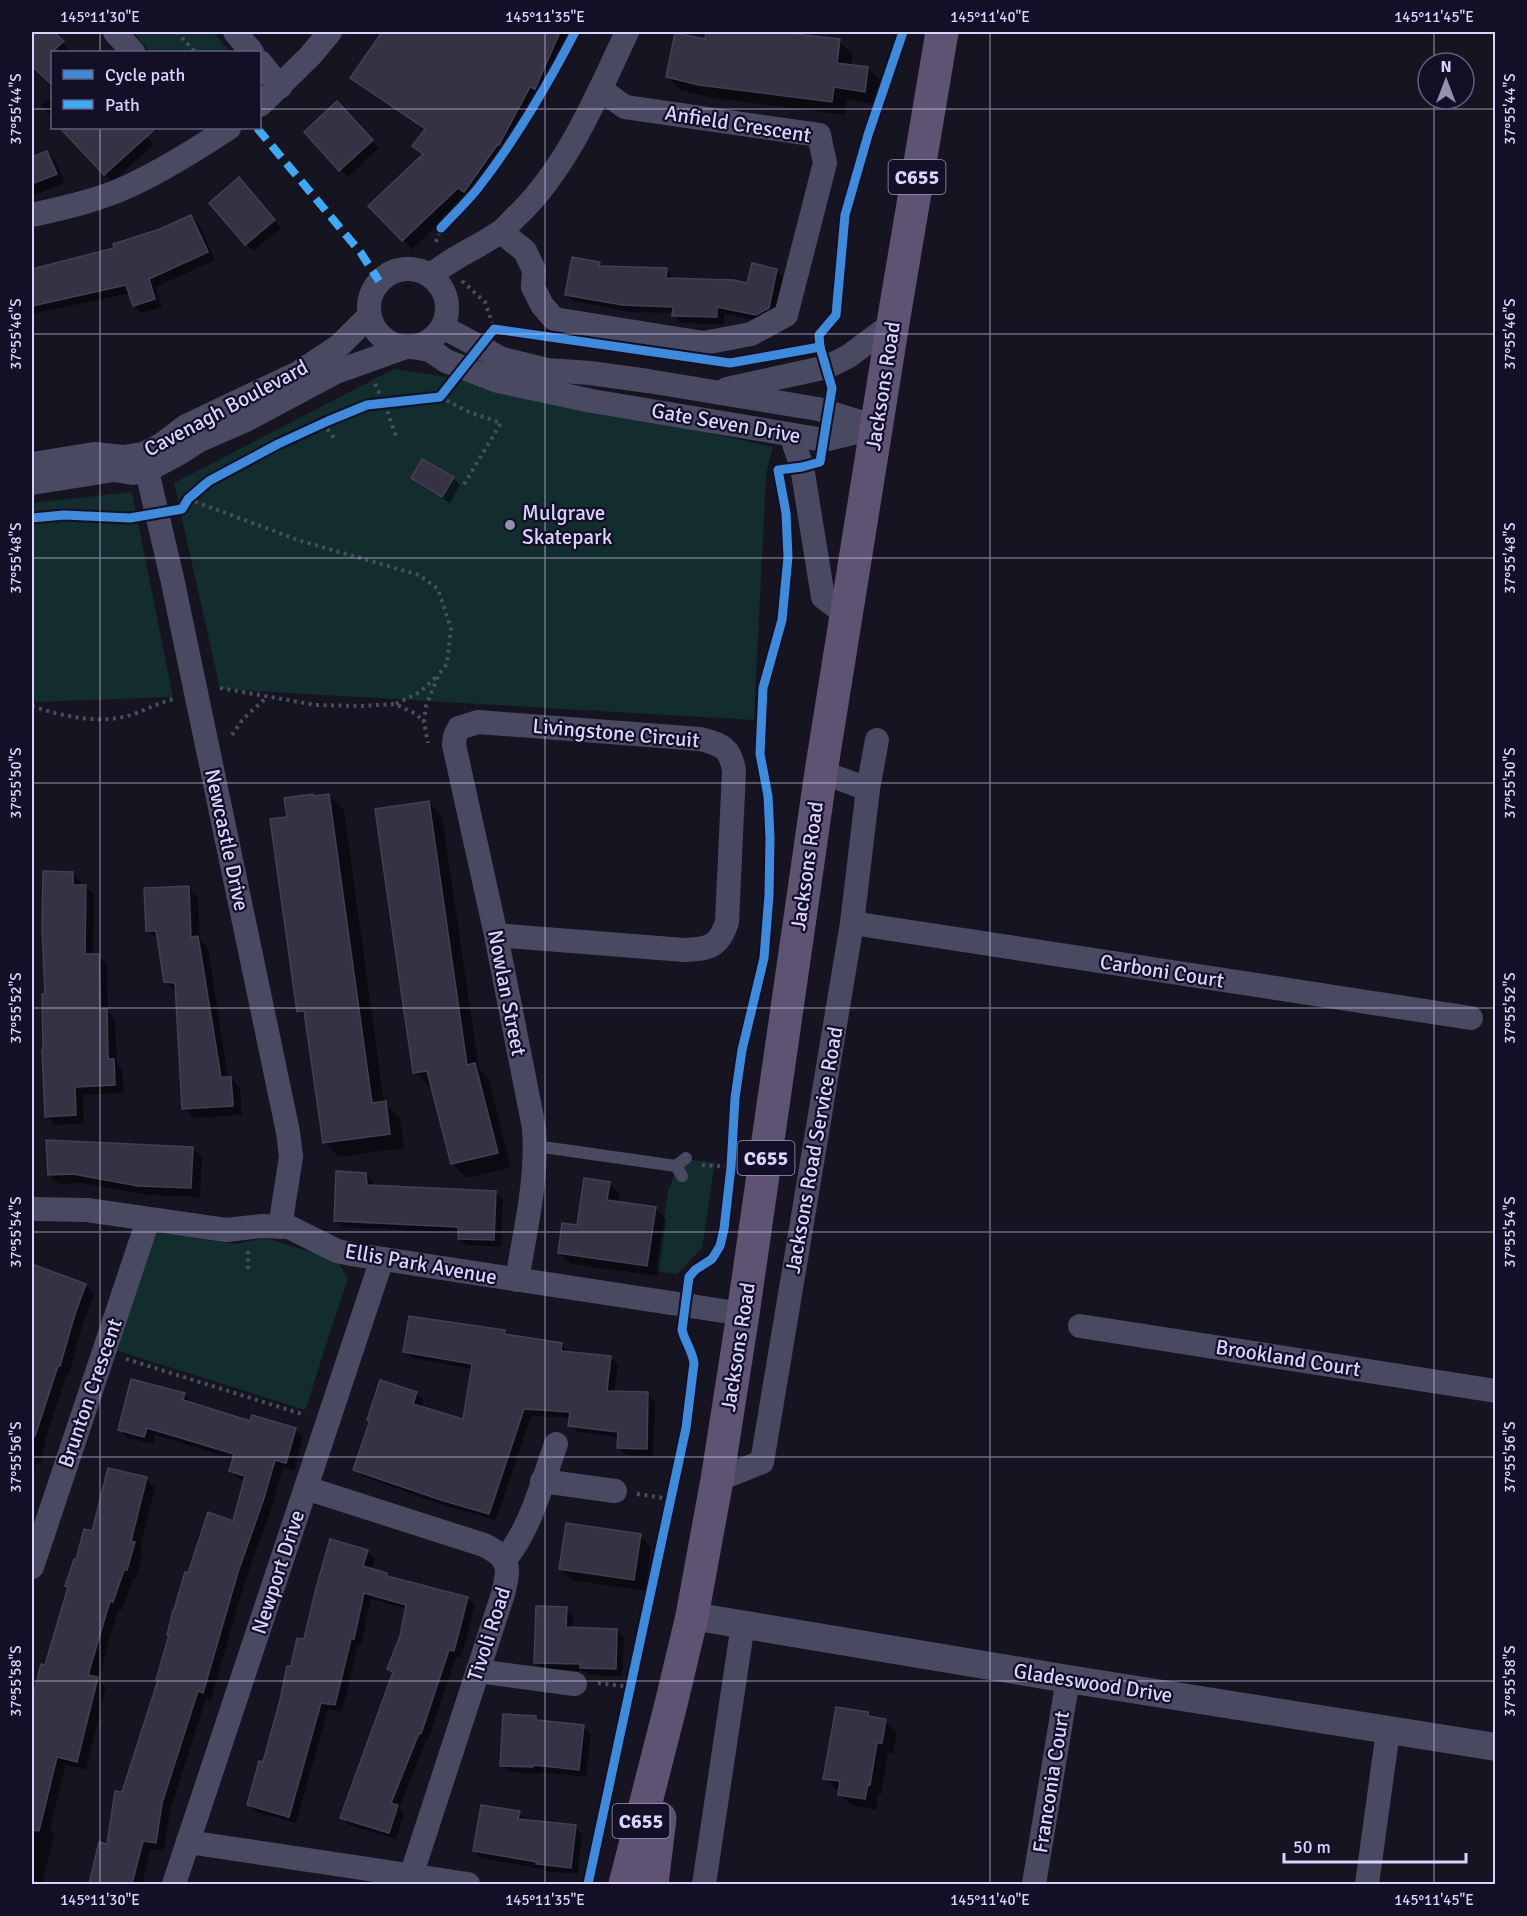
<svg xmlns="http://www.w3.org/2000/svg" width="1527" height="1916" font-family="Signika,sans-serif">
	<style>
		.green { fill: #132c2d }
		.shadow { fill: #0007 }
		.building { fill: #343243; stroke: #433f54; stroke-width: 1.5 }
		.lines { fill: none; stroke-linecap: round; stroke-linejoin: round }
		.path { stroke: #44505f; stroke-width: 4; stroke-dasharray: 3 4.5; stroke-linecap: butt }
		.service { stroke: #4a4962; stroke-width: 12 }
		.minor { stroke: #4a4962; stroke-width: 24 }
		.tertiary { stroke: #4a4962; stroke-width: 28 }
		.primary { stroke: #5e5373; stroke-width: 33 }
		.quiet { stroke: #3fa9f5; stroke-width: 8; stroke-dasharray: 15 8; stroke-linecap: butt }
		.cycleway-casing { stroke: #130f26; stroke-width: 13 }
		.cycleway { stroke: #408adc; stroke-width: 9 }
		.ticks { fill: none; stroke: #d9d4ff; stroke-width: 1.5; stroke-opacity: 0.45 }
		.poi-dot { fill: #9591b1; stroke: #130f26; stroke-width: 2 }
		.labels { text-anchor: middle; stroke-width: 4.5; stroke-linejoin: round; paint-order: stroke }
		.shield { fill: #130f26; stroke: #9e99be; stroke-width: 1.5 }
		.shield-label { font-size: 20px; font-weight: bold; fill: #d9d4ff }
		.street-label { font-size: 21px; fill: #d9d4ff; stroke: #130f26 }
		.poi-label { font-size: 21px; fill: #d9d4ff; stroke: #130f26; text-anchor: start }
		.neatline { fill: none; stroke: #d9d4ff; stroke-width: 2 }
		.ticks-label { font-size: 15px; text-anchor: middle; fill: #d9d4ff }
	</style>
	<rect width="100%" height="100%" fill="#161421"/>
	<g class="green">
		<path d="M133,32H213L230,52H150Z"/>
		<path d="M394,369L473,381L773,447L766,475L754,720L220,689L174,483Z"/>
		<path d="M132,492L173,697L32,702V503Z"/>
		<path d="M680,1159L715,1162L702,1248L677,1274L656,1271L668,1191Z"/>
		<path d="M153,1232L236,1244L266,1238L337,1260L348,1278L305,1410L115,1350Z"/>
	</g>
	<g class="shadow">
		<path d="M32,32H51L73,52H52V87L32,65Z"/>
		<path d="M382,32H469L487,40L491,32H573L568,48L566,47L544,97L539,95L508,153L473,200L468,196L412,249L403,240L424,156L414,146L425,131L361,87L352,78Z"/>
		<path d="M707,32H763L839,41L853,55L851,66L868,68L881,82L878,104L847,100L845,115L713,98L681,90L667,77L706,41Z"/>
		<path d="M52,96V117L41,105Z"/>
		<path d="M345,111L379,148L348,177L306,132Z"/>
		<path d="M62,128H139L154,144L113,182Z"/>
		<path d="M47,152L56,161L65,183L32,196V159Z"/>
		<path d="M246,187L281,228L253,251L211,203Z"/>
		<path d="M191,216L199,224L215,260L156,287L162,307L142,313L134,305L130,293L32,314V271L116,249Z"/>
		<path d="M599,263L604,268L666,269L673,277V280L749,285L776,270L784,277L776,315L764,322L724,313V324L681,323L674,315V313L630,312L573,301L566,294Z"/>
		<path d="M413,478H453L460,485L450,503L420,485Z"/>
		<path d="M329,795L344,810L384,1103L400,1118L404,1148L339,1157L324,1142L307,1020L298,1011L289,818Z"/>
		<path d="M428,802L442,817L479,1069L489,1079L511,1167L467,1178L453,1164L433,1086H429L415,1072Z"/>
		<path d="M72,873L81,882V886H85L94,895L93,956H98L107,965L108,1012L115,1019L117,1064L122,1069L124,1093L83,1095L84,1123L55,1125L46,1116L47,996Z"/>
		<path d="M188,888L198,897L200,940L208,948L228,1078H231L240,1088L242,1115L193,1118L184,1108L177,992L165,982L159,940L147,930Z"/>
		<path d="M193,1149L202,1158L200,1197L148,1195L83,1183L59,1184L49,1175Z"/>
		<path d="M366,1174L373,1181V1187L496,1192L503,1199L501,1247L466,1245L459,1238V1233L343,1227L335,1220Z"/>
		<path d="M609,1183L620,1194L619,1203L655,1208L666,1219L658,1276L570,1264L559,1253Z"/>
		<path d="M32,1265L86,1285L94,1294L83,1324L69,1374L67,1373L46,1438L41,1463H36L32,1477Z"/>
		<path d="M504,1332L509,1336L562,1345L569,1353L611,1358L618,1365L614,1393L647,1394L655,1401L653,1456L626,1455L619,1448V1437L577,1432L570,1425L571,1418L531,1416L496,1520L449,1507L362,1476L355,1469L371,1421L369,1419L416,1393L423,1401L421,1408L464,1421L473,1369L412,1358L405,1351Z"/>
		<path d="M184,1394L192,1403V1404L251,1423L295,1429L303,1437L294,1471L283,1467L272,1507L245,1581L211,1700L206,1699L170,1811L164,1851L151,1849L142,1884H90L100,1844L108,1846L160,1681L188,1575L234,1522L246,1481L239,1479L231,1470L234,1459L155,1435L153,1444L128,1438L120,1430Z"/>
		<path d="M146,1479L155,1488L140,1549L143,1552L136,1578H133L122,1610L118,1609L98,1680L106,1688L86,1770L66,1765L50,1829L55,1834L42,1884H32V1707L42,1666L46,1667L94,1533Z"/>
		<path d="M640,1536L651,1547L645,1591L572,1580L561,1569Z"/>
		<path d="M367,1551L375,1558L371,1570L387,1575L391,1579L467,1598L475,1605L461,1658L456,1657L428,1740H426L399,1808L404,1813L396,1839L349,1825L342,1817L394,1674L389,1669L401,1636L407,1609L371,1599L361,1646L358,1645L342,1712L328,1709L296,1823L256,1812L249,1805L264,1764L292,1668L305,1641Z"/>
		<path d="M566,1609L573,1616V1629L616,1630L624,1638L622,1676L589,1675L585,1671L543,1669L536,1662Z"/>
		<path d="M868,1713L873,1719L885,1721L897,1732L893,1754L888,1753L881,1795L878,1794L876,1810L851,1805L840,1794V1790L836,1789L825,1778Z"/>
		<path d="M535,1717L540,1722L583,1727L591,1734L586,1777L540,1772V1774L509,1772L501,1765Z"/>
		<path d="M519,1813L526,1820L575,1827L582,1834L578,1874L545,1871L543,1869L481,1858L474,1851Z"/>
	</g>
	<g class="building">
		<path d="M32,32H53L64,41L52,52V85L32,66Z"/>
		<path d="M382,32H560L535,89L530,87L499,145L498,144L464,192L458,188L402,241L368,206L423,154L412,146L425,129L350,78Z"/>
		<path d="M706,32H776L840,39L837,63L868,67L865,92L834,87L832,102L699,85L666,77L675,33L705,39Z"/>
		<path d="M337,101L373,140L339,171L304,132Z"/>
		<path d="M60,128H156L104,175Z"/>
		<path d="M47,151L57,174L32,184V157Z"/>
		<path d="M239,177L275,220L245,245L209,203Z"/>
		<path d="M191,215L208,252L149,279L155,299L133,306L126,285L32,306V269L114,248L113,244L160,229Z"/>
		<path d="M572,257L600,262L599,266L667,268L666,278L734,280L747,283L752,263L777,269L769,308L756,315L717,307V317L672,316L673,307L622,305L565,295Z"/>
		<path d="M422,459L454,477L442,497L411,478Z"/>
		<path d="M313,794V796L329,794L372,1103L386,1101L390,1134L323,1143L304,1011L297,1012L270,819L287,817L284,798Z"/>
		<path d="M429,801L467,1065L475,1063L498,1153L451,1164L427,1071L413,1073L375,809Z"/>
		<path d="M43,871L73,872V885H86L85,954H99L100,1009H107L108,1059H114L115,1085L75,1087L76,1115L45,1117L42,1050L43,1049L42,994H45L42,928Z"/>
		<path d="M189,886L191,937L198,936L221,1077H231L233,1106L182,1109L175,983L164,982L156,931H146L144,888Z"/>
		<path d="M46,1140L193,1147L191,1188L138,1186L73,1174L48,1175Z"/>
		<path d="M336,1171L366,1173L367,1185L496,1191L494,1240L458,1239V1227L334,1221Z"/>
		<path d="M584,1178L610,1182L607,1200L656,1207L647,1266L558,1253L562,1223L577,1225Z"/>
		<path d="M32,1264L86,1284L75,1314L60,1366H58L35,1436L32,1435Z"/>
		<path d="M409,1316L505,1330L504,1334L562,1343L561,1351L611,1356L607,1391L648,1392L647,1449L617,1448L618,1432L568,1426L570,1412L524,1409L489,1514L441,1500L353,1470L370,1420H367L380,1380L417,1392L413,1404L463,1419L472,1364L403,1352Z"/>
		<path d="M131,1379L185,1393L183,1400L250,1421L252,1415L296,1428L286,1463L275,1460L264,1498L238,1572L203,1693L198,1691L162,1803L156,1843L143,1841L132,1884H89L99,1842L107,1844L115,1791L122,1792L158,1680H156L169,1635H167L173,1610H174L185,1572L188,1573L208,1512L233,1521L245,1476L229,1471L234,1454L147,1428L144,1437L118,1430Z"/>
		<path d="M108,1468L147,1477L131,1541L135,1542L127,1570H124L113,1602L110,1601L88,1675L98,1677L77,1762L57,1757L39,1831L32,1830V1700L41,1664L45,1665L68,1587L65,1586L74,1559L76,1560L84,1529L92,1531Z"/>
		<path d="M566,1523L641,1534L634,1580L559,1569Z"/>
		<path d="M330,1539L368,1550L363,1566L387,1573V1576L468,1597L454,1651L449,1650L421,1734L419,1733L391,1803L398,1805L389,1833L340,1818L393,1672L387,1669L400,1636L406,1605L364,1593L354,1639H351L335,1705L321,1703L289,1817L247,1805L259,1761L263,1762L280,1700L287,1666H291L297,1638L304,1639L315,1592Z"/>
		<path d="M536,1606L567,1607L566,1627L617,1629L616,1669L580,1668V1664L534,1663Z"/>
		<path d="M836,1707L868,1712V1716L886,1719L882,1743H877L870,1785L868,1784L865,1799L838,1795L840,1781L823,1779Z"/>
		<path d="M503,1714L536,1716V1720L584,1725L579,1770L534,1765L533,1767L500,1766Z"/>
		<path d="M481,1805L520,1811L518,1819L576,1825L571,1868L536,1864L537,1862L473,1851Z"/>
	</g>
	<g class="lines">
		<g class="path">
			<path d="M177,32L195,52"/>
			<path d="M436,242L441,228"/>
			<path d="M462,281L485,302L494,328"/>
			<path d="M375,384L384,402L396,436"/>
			<path d="M440,397L469,412L501,423L463,486"/>
			<path d="M323,423L334,438"/>
			<path d="M188,499L298,540L419,575L438,589L451,629L447,664L439,674L426,706L424,722L428,743"/>
			<path d="M220,688L316,705L361,706L395,704L416,714L424,722"/>
			<path d="M396,704L420,692L436,677"/>
			<path d="M32,706C64,717 101,725 134,714C148,709 160,702 174,699"/>
			<path d="M232,735L243,719L267,697"/>
			<path d="M702,1165L731,1167"/>
			<path d="M248,1251V1273"/>
			<path d="M126,1359L305,1415"/>
			<path d="M637,1494L671,1499"/>
			<path d="M598,1683L631,1687"/>
		</g>
		<g class="service">
			<path d="M536,1146L676,1166"/>
			<path d="M682,1176L676,1166L686,1158"/>
		</g>
		<g class="minor">
			<path d="M115,32L133,52"/>
			<path d="M235,32L252,52"/>
			<path d="M260,62L280,87"/>
			<path d="M260,105L310,56L330,32"/>
			<path d="M32,215C64,208 99,200 129,186C164,170 197,149 229,128"/>
			<path d="M501,232L525,251L534,270L533,287L542,305L554,319L704,343L751,334L786,315L825,163L819,135L625,107L600,89"/>
			<circle cx="408" cy="308" r="39"/>
			<path d="M430,276C451,258 477,248 500,232C507,227 513,219 520,213C569,164 598,94 627,32"/>
			<path d="M443,327L502,359L547,370L590,373L648,381L818,409L876,427"/>
			<path d="M412,347L430,350L446,361L498,381L592,401L824,440L876,427"/>
			<path d="M727,389L827,367L849,356L893,323"/>
			<path d="M791,435L802,467L823,597L846,614"/>
			<path d="M143,454L172,578L288,1132L291,1157L280,1227"/>
			<path d="M32,464L94,454L123,457L143,454L161,445L186,426L298,373L339,346L369,316"/>
			<path d="M32,483L114,470L133,473L146,471L178,454L200,440L246,420L336,372L406,347"/>
			<path d="M868,789L877,740"/>
			<path d="M852,923L1471,1018"/>
			<path d="M496,935L684,950C709,949 719,947 727,922L734,771C731,748 721,744 700,739L478,722L459,728L455,736L454,745L496,935L534,1128C538,1178 525,1231 517,1280"/>
			<path d="M32,1209L87,1210L226,1230L262,1226L289,1227L337,1251L351,1254L743,1314"/>
			<path d="M1080,1326L1496,1391"/>
			<path d="M717,1480L762,1462L852,923L868,789L821,772"/>
			<path d="M542,1481L615,1491"/>
			<path d="M306,1488L484,1545C510,1558 510,1566 503,1594L411,1876"/>
			<path d="M504,1561C531,1528 542,1483 556,1444"/>
			<path d="M32,1567L148,1220"/>
			<path d="M478,1671L575,1684"/>
			<path d="M188,1842L468,1884"/>
			<path d="M174,1884L382,1259"/>
			<path d="M704,1884L743,1624"/>
			<path d="M1034,1884L1068,1679"/>
			<path d="M1367,1884L1388,1731"/>
		</g>
		<path class="tertiary" d="M692,1616L1068,1679L1496,1747"/>
		<g class="primary">
			<path d="M625,1884L672,1700L692,1616L717,1480L743,1314L821,772L893,323L942,32"/>
			<path d="M652,1884L660,1818"/>
		</g>
		<path class="quiet" d="M257,128L361,253L379,281"/>
		<defs>
			<g id="cycleway">
				<path d="M441,228C453,215 467,202 478,188C516,139 547,86 575,32"/>
				<path d="M32,518L64,515L130,518L182,509L188,499L209,481L278,444L328,421L367,405L440,397L494,329L730,363L820,347"/>
				<path d="M588,1884L686,1428L694,1363C692,1350 685,1342 682,1330L689,1277L695,1270L712,1259L720,1246L724,1229L731,1167L735,1098L742,1050L764,958L769,895L770,838L768,796L760,754L763,688L782,620L788,557L786,513L778,470L802,467L820,462L832,388L820,347L819,335L836,315L845,215L868,135L903,32"/>
			</g>
		</defs>
		<use href="#cycleway" class="cycleway-casing"/>
		<use href="#cycleway" class="cycleway"/>
	</g>
	<path class="ticks" d="M100,32V52M545,32V1884M990,32V1884M1434,32V63M1434,99V1884M32,109H52M260,109H1496M100,128V1884M32,334H1496M32,558H1496M32,783H1496M32,1008H1496M32,1232H1496M32,1457H1496M32,1681H1496"/>
	<circle class="poi-dot" cx="510" cy="525" r="6"/>
	<g class="labels">
		<g class="shield">
			<rect x="888.5" y="160" width="57" height="34" rx="4.5"/>
			<rect x="737.5" y="1141" width="57" height="34" rx="4.5"/>
			<rect x="612.5" y="1804" width="57" height="34" rx="4.5"/>
		</g>
		<g class="shield-label">
			<text x="917" y="184">C655</text>
			<text x="766" y="1165">C655</text>
			<text x="641" y="1828">C655</text>
		</g>
		<g class="street-label">
			<text transform="translate(738 124) rotate(9)" y="7">Anfield Crescent</text>
			<text transform="translate(883 386) rotate(-81)" y="7">Jacksons Road</text>
			<text transform="translate(226 408) rotate(-28)" y="7">Cavenagh Boulevard</text>
			<text transform="translate(726 423) rotate(10)" y="7">Gate Seven Drive</text>
			<text transform="translate(616 733) rotate(5)" y="7">Livingstone Circuit</text>
			<text transform="translate(227 840) rotate(78)" y="7">Newcastle Drive</text>
			<text transform="translate(807 866) rotate(-82)" y="7">Jacksons Road</text>
			<text transform="translate(1162 971) rotate(9)" y="7">Carboni Court</text>
			<text transform="translate(507 993) rotate(79)" y="7">Nowlan Street</text>
			<text transform="translate(814 1150) rotate(-80)" y="7">Jacksons Road Service Road</text>
			<text transform="translate(421 1264) rotate(10)" y="7">Ellis Park Avenue</text>
			<text transform="translate(738 1347) rotate(-81)" y="7">Jacksons Road</text>
			<text transform="translate(1288 1358) rotate(9)" y="7">Brookland Court</text>
			<text transform="translate(90 1393) rotate(-71)" y="7">Brunton Crescent</text>
			<text transform="translate(278 1572) rotate(-72)" y="7">Newport Drive</text>
			<text transform="translate(489 1634) rotate(-72)" y="7">Tivoli Road</text>
			<text transform="translate(1093 1683) rotate(9)" y="7">Gladeswood Drive</text>
			<text transform="translate(1051 1782) rotate(-81)" y="7">Franconia Court</text>
		</g>
		<g class="poi-label">
			<text x="522" y="520">Mulgrave<tspan x="522" dy="24">Skatepark</tspan></text>
		</g>
	</g>
	<rect width="1527" height="1916" fill="none" stroke="#130f26" stroke-width="66"/>
	<rect x="51" y="51" width="210" height="78" fill="#130f26" stroke="#625e7d" stroke-width="1.5"/>
	<rect x="63" y="70" width="30" height="9" fill="#408adc" stroke="#625e7d" stroke-width="1.5"/>
	<text x="105" y="81" font-size="18" fill="#d9d4ff">Cycle path</text>
	<rect x="63" y="100" width="30" height="9" fill="#3fa9f5" stroke="#625e7d" stroke-width="1.5"/>
	<text x="105" y="111" font-size="18" fill="#d9d4ff">Path</text>
	<g transform="translate(1446 81)"><circle r="28" fill="#130f26" stroke="#625e7d" stroke-width="1.5"/>
	<path d="M0-4.5L10 22L0 15L-10 22Z" fill="#9591b1"/>
	<text y="-9" font-size="16" font-weight="bold" text-anchor="middle" fill="#d9d4ff">N</text>
	</g>
	<path d="M1284 1853v9h182v-9" fill="none" stroke="#d9d4ff" stroke-width="3"/>
	<text x="1293" y="1853" font-size="18" fill="#d9d4ff" stroke="#130f26" stroke-width="4.5" paint-order="stroke">50 m</text>
	<rect x="33" y="33" width="1461" height="1850" class="neatline"/>
	<g class="ticks-label">
		<text x="100" y="22">145°11'30"E</text>
		<text x="545" y="22">145°11'35"E</text>
		<text x="990" y="22">145°11'40"E</text>
		<text x="1434" y="22">145°11'45"E</text>
		<text transform="translate(16 109) rotate(-90)" y="5">37°55'44"S</text>
		<text transform="translate(1510 109) rotate(-90)" y="5">37°55'44"S</text>
		<text transform="translate(16 334) rotate(-90)" y="5">37°55'46"S</text>
		<text transform="translate(1510 334) rotate(-90)" y="5">37°55'46"S</text>
		<text transform="translate(16 558) rotate(-90)" y="5">37°55'48"S</text>
		<text transform="translate(1510 558) rotate(-90)" y="5">37°55'48"S</text>
		<text transform="translate(16 783) rotate(-90)" y="5">37°55'50"S</text>
		<text transform="translate(1510 783) rotate(-90)" y="5">37°55'50"S</text>
		<text transform="translate(16 1008) rotate(-90)" y="5">37°55'52"S</text>
		<text transform="translate(1510 1008) rotate(-90)" y="5">37°55'52"S</text>
		<text transform="translate(16 1232) rotate(-90)" y="5">37°55'54"S</text>
		<text transform="translate(1510 1232) rotate(-90)" y="5">37°55'54"S</text>
		<text transform="translate(16 1457) rotate(-90)" y="5">37°55'56"S</text>
		<text transform="translate(1510 1457) rotate(-90)" y="5">37°55'56"S</text>
		<text transform="translate(16 1681) rotate(-90)" y="5">37°55'58"S</text>
		<text transform="translate(1510 1681) rotate(-90)" y="5">37°55'58"S</text>
		<text x="100" y="1905">145°11'30"E</text>
		<text x="545" y="1905">145°11'35"E</text>
		<text x="990" y="1905">145°11'40"E</text>
		<text x="1434" y="1905">145°11'45"E</text>
	</g>
</svg>
